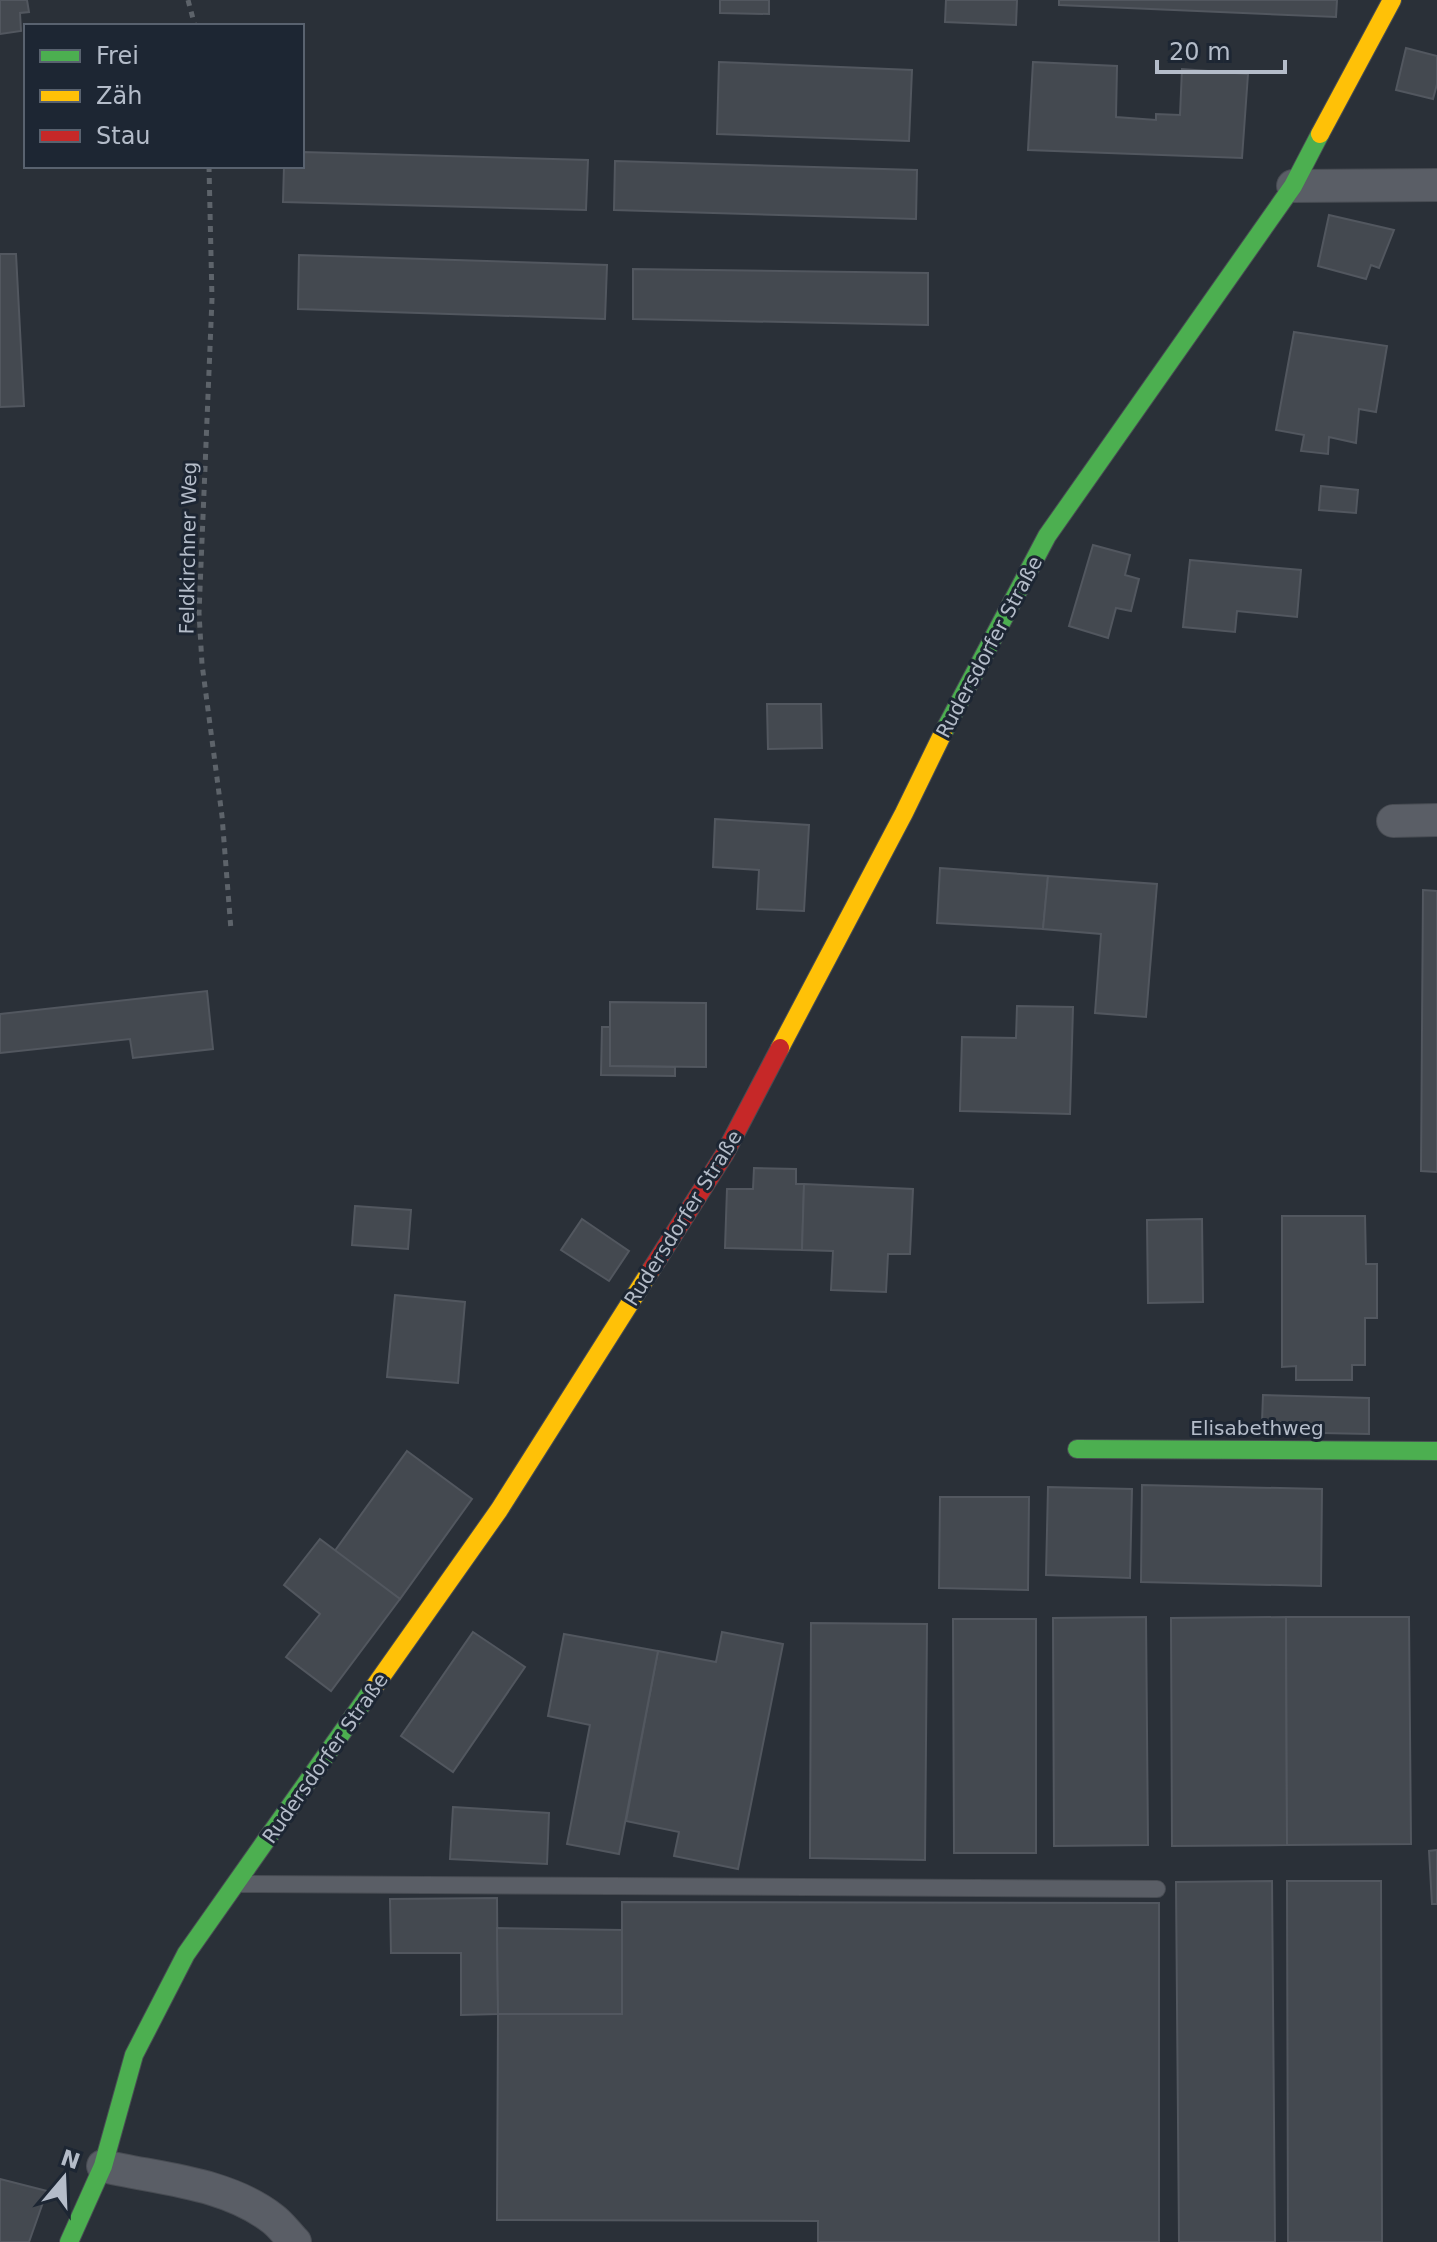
<svg xmlns="http://www.w3.org/2000/svg" width="1437" height="2242" font-family="'DejaVu Sans',sans-serif">
	<style>
		.building { fill: #444950; stroke: #52575f; stroke-width: 2 }
		.lines { fill: none; stroke-linecap: round; stroke-linejoin: round }
		.lane-casing { stroke: #484c53; stroke-width: 18 }
		.street-casing { stroke: #484c53; stroke-width: 34 }
		.fast-casing { stroke: #484c53; stroke-width: 20 }
		.slow-casing { stroke: #484c53; stroke-width: 20 }
		.jam-casing { stroke: #484c53; stroke-width: 20 }
		.path { stroke: #5d636a; stroke-width: 5; stroke-dasharray: 6 6; stroke-linecap: butt }
		.lane { stroke: #5a5e66; stroke-width: 16 }
		.street { stroke: #5a5e66; stroke-width: 32 }
		.fast { stroke: #4caf50; stroke-width: 18 }
		.slow { stroke: #ffc107; stroke-width: 18 }
		.jam { stroke: #c62828; stroke-width: 18 }
		.labels { text-anchor: middle; stroke-width: 6; stroke-linejoin: round; paint-order: stroke }
		.street-label { font-size: 20px; fill: #b4bcc9; stroke: #1d2633 }
	</style>
	<rect width="100%" height="100%" fill="#2a3038"/>
	<g class="building">
		<path d="M0,0H27L29,12L20,13L21,31L0,34Z"/>
		<path d="M720,0H769V14L720,13Z"/>
		<path d="M946,0H1017L1016,25L945,22Z"/>
		<path d="M1059,0H1337L1336,17L1059,5Z"/>
		<path d="M1406,48L1437,56V84L1433,99L1396,90Z"/>
		<path d="M719,62L912,70L909,141L717,134Z"/>
		<path d="M1033,62L1117,66L1116,117L1156,120V114L1180,115L1182,69L1248,74L1242,158L1028,150Z"/>
		<path d="M302,152L588,160L586,210L283,202L284,166H302Z"/>
		<path d="M615,161L917,170L916,219L614,210Z"/>
		<path d="M1329,215L1394,230L1379,268L1371,265L1366,279L1318,266Z"/>
		<path d="M0,254H16L24,406L0,407Z"/>
		<path d="M299,255L607,265L605,319L298,309Z"/>
		<path d="M633,269L928,273V325L633,319Z"/>
		<path d="M1294,332L1387,346L1376,412L1359,409L1356,443L1329,437L1328,454L1301,451L1304,435L1276,430Z"/>
		<path d="M1321,486L1358,490L1356,513L1319,510Z"/>
		<path d="M1093,545L1130,555L1125,575L1139,579L1131,611L1116,608L1108,638L1069,626Z"/>
		<path d="M1190,560L1301,570L1297,617L1237,611L1235,632L1183,627Z"/>
		<path d="M767,704H821L822,748L768,749Z"/>
		<path d="M715,819L809,825L804,911L757,909L759,870L713,867Z"/>
		<path d="M940,868L1048,876L1043,929L937,923Z"/>
		<path d="M1048,876L1157,884L1146,1017L1095,1013L1101,934L1043,929Z"/>
		<path d="M1423,890L1437,891V1172L1421,1171Z"/>
		<path d="M207,991L213,1049L133,1058L130,1039L0,1053V1014Z"/>
		<path d="M610,1002L706,1003V1067L610,1066Z"/>
		<path d="M1017,1006L1073,1007L1070,1114L960,1111L962,1037L1016,1038Z"/>
		<path d="M602,1027H610V1066L675,1067V1076L601,1075Z"/>
		<path d="M754,1168L796,1169V1184H804L802,1250L725,1248L727,1189H753Z"/>
		<path d="M804,1184L913,1189L910,1254H888L886,1292L831,1290L833,1251L802,1250Z"/>
		<path d="M355,1206L411,1210L408,1249L352,1245Z"/>
		<path d="M1282,1216H1365L1366,1264H1377V1318H1365V1365H1352V1380H1296V1366L1282,1367Z"/>
		<path d="M582,1219L629,1251L609,1281L561,1250Z"/>
		<path d="M1202,1219L1203,1302L1148,1303L1147,1220Z"/>
		<path d="M395,1295L465,1302L458,1383L387,1377Z"/>
		<path d="M1263,1395L1369,1398V1434L1273,1432V1422H1262Z"/>
		<path d="M407,1451L472,1499L400,1599L334,1552Z"/>
		<path d="M1142,1485L1322,1489L1321,1586L1141,1582Z"/>
		<path d="M1048,1487L1132,1489L1130,1578L1046,1575Z"/>
		<path d="M940,1497H1029L1028,1590L939,1588Z"/>
		<path d="M320,1539L400,1599L331,1691L286,1657L320,1614L284,1585Z"/>
		<path d="M1146,1617L1148,1845L1054,1846L1053,1618Z"/>
		<path d="M1286,1617L1287,1845L1172,1846L1171,1618Z"/>
		<path d="M1286,1617H1409L1411,1844L1287,1845Z"/>
		<path d="M953,1619H1036V1853H954Z"/>
		<path d="M811,1623L927,1624L925,1860L810,1858Z"/>
		<path d="M473,1632L525,1667L453,1772L401,1736Z"/>
		<path d="M722,1632L783,1644L738,1869L674,1856L679,1832L626,1821L658,1651L716,1662Z"/>
		<path d="M564,1634L658,1651L619,1854L567,1844L590,1725L548,1716Z"/>
		<path d="M453,1807L549,1813L547,1864L450,1859Z"/>
		<path d="M1437,1850V1904H1432L1429,1851Z"/>
		<path d="M1272,1881L1275,2242H1179L1176,1882Z"/>
		<path d="M1287,1881H1381L1382,2242H1288Z"/>
		<path d="M497,1898L498,2014L461,2015V1953H391L390,1899Z"/>
		<path d="M622,1902L1159,1903V2242H818V2221L497,2220L498,2014H622Z"/>
		<path d="M497,1928L622,1930V2014H498Z"/>
		<path d="M0,2179L47,2191L29,2242H0Z"/>
	</g>
	<g class="lines">
		<defs>
			<path id="lane" d="M242,1884L1157,1889"/>
			<g id="street">
				<path d="M1293,186L1437,185"/>
				<path d="M1393,821L1437,820"/>
				<path d="M103,2166C159,2179 226,2182 273,2219C281,2225 288,2235 295,2242"/>
			</g>
			<g id="fast">
				<path d="M943,733L1047,536L1293,186L1320,134"/>
				<path d="M1077,1449L1437,1451"/>
				<path d="M69,2242L103,2166L134,2055L186,1954L372,1690"/>
			</g>
			<g id="slow">
				<path d="M1320,134L1392,0"/>
				<path d="M780,1048L904,813L943,733"/>
				<path d="M372,1690L499,1510L651,1270"/>
			</g>
			<path id="jam" d="M651,1270L724,1155L780,1048"/>
		</defs>
		<use href="#lane" class="lane-casing"/>
		<use href="#street" class="street-casing"/>
		<use href="#fast" class="fast-casing"/>
		<use href="#slow" class="slow-casing"/>
		<use href="#jam" class="jam-casing"/>
		<g class="path">
			<path d="M188,0L195,26"/>
			<path d="M209,166L212,299L199,613L202,664L222,816L231,930"/>
		</g>
		<use href="#lane" class="lane"/>
		<use href="#street" class="street"/>
		<use href="#fast" class="fast"/>
		<use href="#slow" class="slow"/>
		<use href="#jam" class="jam"/>
	</g>
	<g class="labels">
		<g class="street-label">
			<text transform="translate(188 548) rotate(-89)" y="7">Feldkirchner Weg</text>
			<text transform="translate(989 647) rotate(-62)" y="7">Rudersdorfer Straße</text>
			<text transform="translate(683 1218) rotate(-58)" y="7">Rudersdorfer Straße</text>
			<text x="1257" y="1435">Elisabethweg</text>
			<text transform="translate(325 1758) rotate(-55)" y="7">Rudersdorfer Straße</text>
		</g>
	</g>
	<rect x="24" y="24" width="280" height="144" fill="#1d2633" stroke="#59626f" stroke-width="2"/>
	<rect x="40" y="50" width="40" height="12" fill="#4caf50" stroke="#59626f" stroke-width="2"/>
	<text x="96" y="64" font-size="24" fill="#b4bcc9">Frei</text>
	<rect x="40" y="90" width="40" height="12" fill="#ffc107" stroke="#59626f" stroke-width="2"/>
	<text x="96" y="104" font-size="24" fill="#b4bcc9">Zäh</text>
	<rect x="40" y="130" width="40" height="12" fill="#c62828" stroke="#59626f" stroke-width="2"/>
	<text x="96" y="144" font-size="24" fill="#b4bcc9">Stau</text>
	<g transform="translate(64 2178) rotate(19)" stroke="#1d2633" stroke-width="6" paint-order="stroke">
	<path d="M0-6L14 30L0 20L-14 30Z" fill="#b4bcc9"/>
	<text y="-12" font-size="22" font-weight="bold" text-anchor="middle" fill="#b4bcc9">N</text>
	</g>
	<path d="M1157 60v12h128v-12" fill="none" stroke="#b4bcc9" stroke-width="4"/>
	<text x="1169" y="60" font-size="24" fill="#b4bcc9" stroke="#1d2633" stroke-width="6" paint-order="stroke">20 m</text>
</svg>
